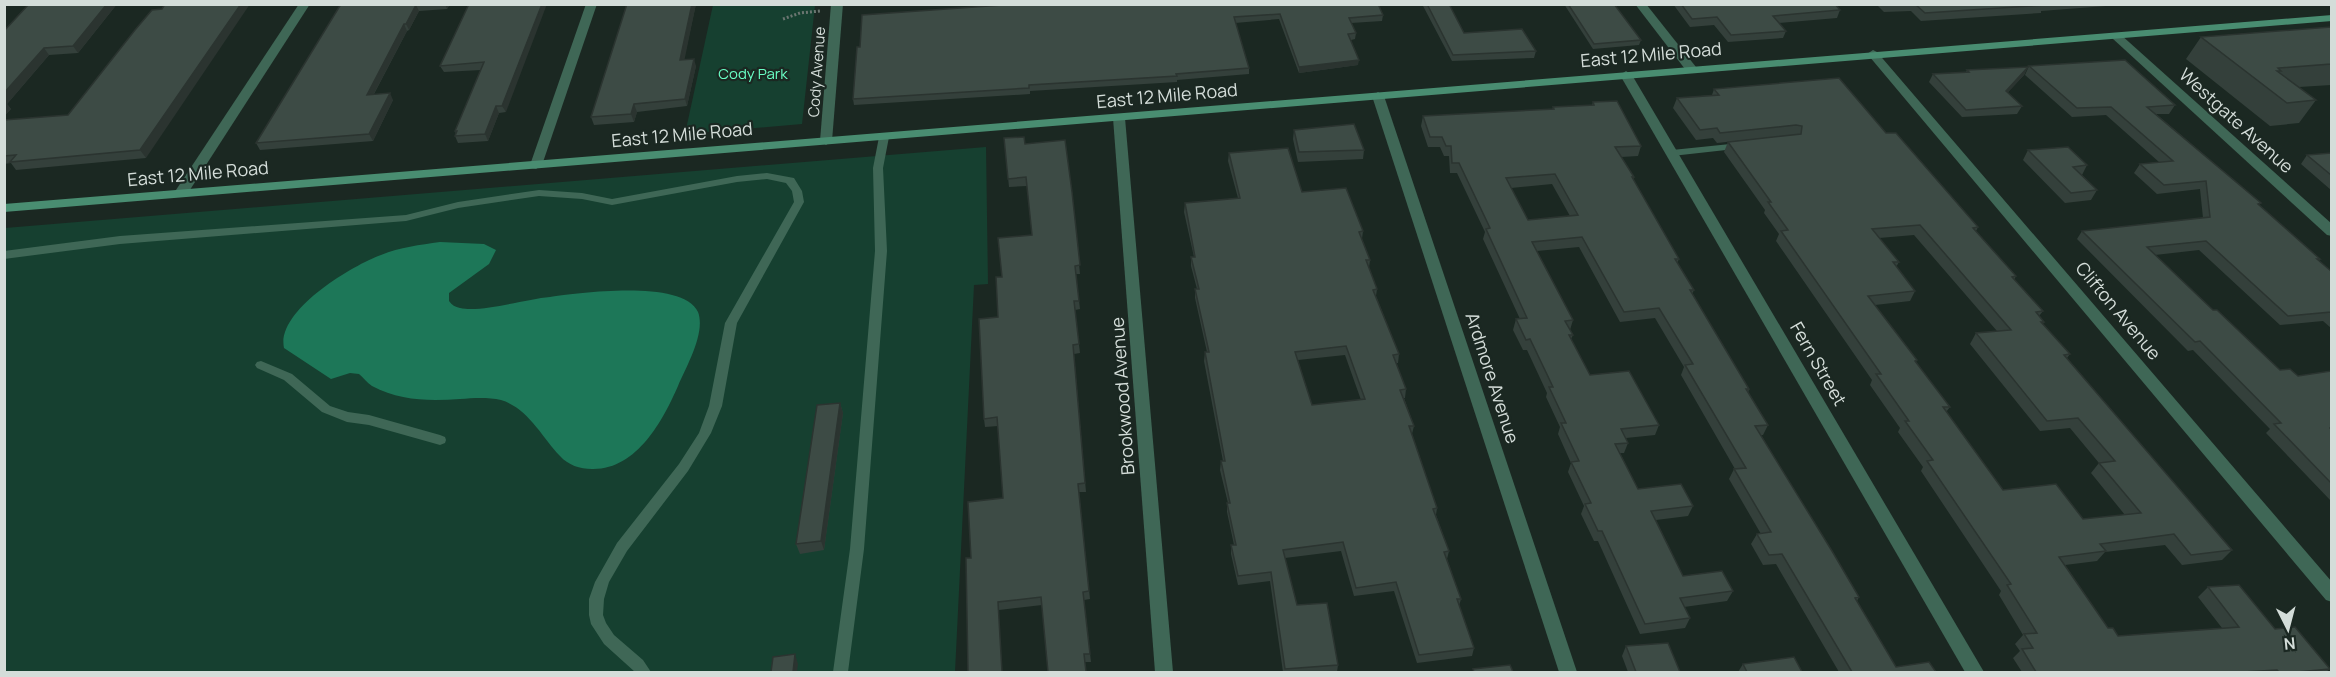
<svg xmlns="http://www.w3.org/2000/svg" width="2336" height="677" font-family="Manrope,sans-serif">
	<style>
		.green { fill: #164030 }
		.water { fill: #1d7758 }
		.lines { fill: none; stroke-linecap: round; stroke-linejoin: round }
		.path { stroke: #6b7671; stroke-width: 3; stroke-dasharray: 2 2; stroke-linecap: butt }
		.service { fill: #3f6756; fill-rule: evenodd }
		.minor { fill: #3f6756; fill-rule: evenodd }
		.secondary { fill: #498d71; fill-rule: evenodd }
		.wall { fill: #34403b; fill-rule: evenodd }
		.shaded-wall { fill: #2b3430 }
		.building { fill: #3d4b45; stroke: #2b3430; stroke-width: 1.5; fill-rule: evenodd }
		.labels { text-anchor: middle; stroke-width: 4.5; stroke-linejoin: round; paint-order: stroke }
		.far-street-label { font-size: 15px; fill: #d4ddd9; stroke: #1b2822 }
		.far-park-label { font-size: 15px; fill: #69fec5; stroke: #1b2822 }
		.street-label { font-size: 18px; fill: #d4ddd9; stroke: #1b2822 }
	</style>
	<rect width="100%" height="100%" fill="#1b2822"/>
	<g class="green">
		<path d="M713,5H815L802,124L685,134Z"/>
		<path d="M986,147L988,284L974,285L955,672H5V228Z"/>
	</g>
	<path class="water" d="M440,242L484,244L496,250L489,264L449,293V301C452,305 455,307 460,308C481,313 526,299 550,297C579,293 683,279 698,312C706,333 686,367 678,386C663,420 637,470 592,469C580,469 568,465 560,456C542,437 528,408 501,400C488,397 473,398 460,399C429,401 400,401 372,386C367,383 363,377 359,374L350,373L331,379L284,348C276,311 351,266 381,255C400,247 420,245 440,242Z"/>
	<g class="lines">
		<path class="path" d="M783,19L800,13L820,11"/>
		<g class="service">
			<path d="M884,134L889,137L883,168L887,251L864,549L848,672H833L850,549L875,251L873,168L879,137Z"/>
			<path d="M1740,143L1744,144V148L1672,156L1667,153L1672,150Z"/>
			<path d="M767,173L794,178L802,191L804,202L737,323L722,406L711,433L688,471L627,551L609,582L604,599L603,615L606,623L614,635L643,660L651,672H635L604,644L591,624L589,615V599L595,582L617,543L679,464L699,433L709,406L725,323L794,202L792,191L786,183L767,179L737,182L612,205L582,199L539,196L458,208L406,221L120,244L4,259V251L120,236L406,215L458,202L539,190L582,193L612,199L737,176Z"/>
			<path d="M261,361L292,374L330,406L348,412L369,415L440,435L445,437L446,440L445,443L440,445L369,425L347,422L322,412L284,380L257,368L255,365L257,362Z"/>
		</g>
		<g class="minor">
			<path d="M299,4H310L186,196H176L174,193Z"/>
			<path d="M586,4H597L542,165L536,169L531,168L530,165Z"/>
			<path d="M831,4H843L832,141L826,145L820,141Z"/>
			<path d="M1635,4H1646L1696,67V73H1688Z"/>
			<path d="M2116,33L2120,34L2332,224V236L2327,235L2112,38L2110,36Z"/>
			<path d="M1873,50L1877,52L2332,582V602L2326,600L1869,56L1867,54Z"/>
			<path d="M1626,71L1632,75L1984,672H1965L1620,75Z"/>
			<path d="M1378,92L1384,96L1577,672H1559L1372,96Z"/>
			<path d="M1119,114L1125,118L1173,672H1155L1113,118Z"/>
		</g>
		<path class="secondary" d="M2332,15V21L4,212V204Z"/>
	</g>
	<g class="wall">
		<path d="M117,4L78,53L49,55L7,104L11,109L4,116V31Z"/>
		<path d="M341,4H450L447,9L419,11L409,30L407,31L374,94L393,100L373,141L260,150L256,143Z"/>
		<path d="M469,4L506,112L499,113L488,141L458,143L455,136L456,134L455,131L481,70L444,72L440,66Z"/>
		<path d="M627,4H696L684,59L696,66L687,106L637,112L634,122L594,125L591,117Z"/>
		<path d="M1017,4L1383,15L1382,21L1351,23L1356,33L1355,39L1351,40L1358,65L1299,73L1279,19L1235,23L1249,68V74L1177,80V82L1030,91V94L854,105L853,99L860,47Z"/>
		<path d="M1422,4H1449L1464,33L1536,51L1534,58L1452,61Z"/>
		<path d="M1564,4H1614L1641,40L1639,45L1593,49Z"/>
		<path d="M1673,4H1835L1840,10L1837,18L1779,23L1786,31L1783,38L1728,42L1714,25L1690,27Z"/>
		<path d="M1876,4H2132L2041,11V13L1921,21L1911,11L1884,12Z"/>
		<path d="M2331,27V85L2299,87L2316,100L2299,123L2270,126L2186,59L2201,37Z"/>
		<path d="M135,30L146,158L16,170L11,163L4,164V120L68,115Z"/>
		<path d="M2029,66L2175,105L2169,114H2156L2261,203L2259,205L2320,259L2319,261L2331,271V328L2323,321L2280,325L2199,250L2155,255L2213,310L2280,370L2298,376L2331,371V501L2266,433L2270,429L2193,350L2188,351L2077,239L2082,231L2203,218L2200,189L2157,194L2134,173L2140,164L2159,162L2106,115L2072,117L2025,75Z"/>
		<path d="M2028,67L2024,75L2007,93L2022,106L2017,114L1962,117L1929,82L1933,74L1966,72L1967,70Z"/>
		<path d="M1714,89L1886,133L1978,227L1976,231L2016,276L2014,280L2043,311L2039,316L2044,322L2043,324L2070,354L2067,358L2232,550L2222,560L2182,565L2165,545L2105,552L2097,561L2065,565L2108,628L2118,636L2222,628L2198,597L2208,587L2275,629L2330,669L2326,672H2022L2013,658L2020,651L2015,644L2023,635L1999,595L2001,591L1921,471L1923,467L1898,432L1900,428L1870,385L1872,380L1776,241L1779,234L1764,213L1765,210L1724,152L1728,142L1792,135L1717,143L1713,138L1696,140L1673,108L1677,98L1712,95ZM1914,235L1997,331L1976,333L1970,344L2040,431L2070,428L2099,463L2091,473L2125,515L2083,519L2003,490L1946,412L1950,407L1916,362L1917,360L1875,305L1910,301L1915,291L1896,267L1899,262L1879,238Z"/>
		<path d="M1593,102L1641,146L1638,156L1621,157L1634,177L1633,180L1679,259L1677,263L1694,290L1692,294L1749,389L1748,393L1768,425L1763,435H1761L1859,597L1857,601L1896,667L1936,672H1839L1776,564L1763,565L1751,544L1757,534H1761L1729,479L1734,469H1735L1681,375L1684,367L1655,318L1620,322L1579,247L1537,251L1573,320L1570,330L1573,335L1571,339L1590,375L1659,425L1655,435L1626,438L1628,443L1624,453H1620L1638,489L1693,506L1688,516L1656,520L1683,576L1733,591L1727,601L1684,607L1690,618L1685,628L1640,634L1598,541H1594L1581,514L1584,506L1568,472L1571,463L1558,434L1560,427L1546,397L1547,393L1527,350H1523L1513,330L1516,319H1520L1483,239L1485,232L1457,173H1450L1449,156H1444L1440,147H1428L1421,126L1423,116L1552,110L1553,107L1592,105ZM1552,184L1570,216L1528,220L1511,188Z"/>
		<path d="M1294,130L1364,150L1363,159L1298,162L1293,139Z"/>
		<path d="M1004,138L1025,144L1072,192L1080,274H1076L1080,309L1075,310L1080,353L1074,354L1086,492H1079L1090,599L1084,600L1091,662H1084L1042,605L999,610L971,558L1003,498L998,426L985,427L984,419L998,317L1002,277L1032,235L1027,186L1009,187Z"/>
		<path d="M2028,150L2087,165L2082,175L2097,190L2091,200L2065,203L2023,160Z"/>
		<path d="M1229,153L1302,192L1363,231L1362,239L1370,260L1369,268L1377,289L1376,296L1399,354L1398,363H1396L1406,389L1405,398H1404L1414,426L1412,434L1437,508L1436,515L1449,551L1447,559L1461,599L1459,606L1474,648L1472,656L1417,663L1394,591L1354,596L1341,551L1285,558L1297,605L1338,665L1337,672H1283L1270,581L1238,585L1231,554V545H1234L1227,512V503H1228L1220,470L1221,461H1223L1204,361L1205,352H1207L1195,298V289H1197L1191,266V257H1194L1184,212L1185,203L1238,198L1228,161ZM1345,355L1361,400L1312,405L1298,360Z"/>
		<path d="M2331,153V190L2301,164L2307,155Z"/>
		<path d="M840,403L843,413L824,550L800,554L796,544Z"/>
		<path d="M1626,646L1680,672H1628L1622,656Z"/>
		<path d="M1743,664L1802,672H1738Z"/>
	</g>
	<g class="shaded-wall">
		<path d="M107,4H117L78,53L73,46Z"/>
		<path d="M241,4H250L146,158L140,150Z"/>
		<path d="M445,4H450L447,9Z"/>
		<path d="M542,4H547L506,112L502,106Z"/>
		<path d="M692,4H696L683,67L680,60Z"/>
		<path d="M416,5L419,11L409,30L406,24Z"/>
		<path d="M404,24L407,31L370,101L367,95Z"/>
		<path d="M44,48L49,55L7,104L11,109L4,116V93Z"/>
		<path d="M694,59L696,66L687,106L685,99Z"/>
		<path d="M1359,60L1358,65L1299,73V67Z"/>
		<path d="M2028,67L2024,75L2002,99L2006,91Z"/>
		<path d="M390,93L393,100L373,141L369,134Z"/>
		<path d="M634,104L637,112L634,122L631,114Z"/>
		<path d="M496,106L499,113L488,141L485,134Z"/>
		<path d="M840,403L843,413L824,550L821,541Z"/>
		<path d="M795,654L798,664L797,672H793Z"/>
	</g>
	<g class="building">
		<path d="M29,4H107L73,46L44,48L4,93V31Z"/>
		<path d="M165,4H241L140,150L10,162L16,155L4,156V120L68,115L135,30L152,10L162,9Z"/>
		<path d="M341,4H424L416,5L406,24H404L367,95L390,93L369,134L256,143Z"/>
		<path d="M469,4H542L502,106H496L485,134L455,136L457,131H455L484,62L440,66Z"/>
		<path d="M627,4H692L680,60L694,59L685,99L634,104L631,114L591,117Z"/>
		<path d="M1017,4H1378L1383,15L1349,18L1356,33L1348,34L1359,60L1299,67L1280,14L1234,17L1249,68L1176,74L1177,76L1029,85V88L853,99L857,47H860L862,15Z"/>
		<path d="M1427,4H1449L1464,33L1522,29L1536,51L1453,55Z"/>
		<path d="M1568,4H1614L1641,40L1594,44Z"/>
		<path d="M1681,4H1835L1840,10L1773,16L1786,31L1731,35L1717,17L1692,19Z"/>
		<path d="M1915,4H2043L2044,5L1925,13Z"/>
		<path d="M2331,27V64L2278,68L2281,71H2277L2316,100L2287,103L2201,37Z"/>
		<path d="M2125,60L2175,105L2147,107L2261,203L2258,204L2320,259H2317L2331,271V312L2288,316L2206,241L2147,247L2213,310H2217L2280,370L2290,369L2298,376L2331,371V427L2330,428L2331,429V483L2274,424L2281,423L2200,341L2195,342L2082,231L2210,217L2206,181L2164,185L2140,164L2173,161L2111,107L2077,108L2029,66Z"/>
		<path d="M2028,67L2006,91L2022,106L1966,110L1933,74L1969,72L1967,70Z"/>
		<path d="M1839,78L1886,133H1896L1978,227L1973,228L2016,276L2012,277L2043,311L2036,312L2044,322H2041L2070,354L2064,355L2232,550L2191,555L2174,534L2100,544L2106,551L2059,557L2108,628H2113L2118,636L2239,627L2208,587L2239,585L2275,629L2295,627L2330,669L2297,672H2279L2277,670L2243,672H2036L2022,649L2033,648L2024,634L2037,633L2007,585L2011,584L1927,461L1933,460L1905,421H1909L1876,374H1881L1781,231L1788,230L1768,202H1771L1728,142L1801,134L1802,126L1796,125L1720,133L1717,128L1700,130L1677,98L1719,95L1714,89ZM1920,225L2011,330L1976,333L2047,421L2078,418L2115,461L2099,463L2141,513L2083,519L2056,484L2003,490L1943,407H1950L1915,361L1917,360L1868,296L1915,291L1893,262H1899L1872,229Z"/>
		<path d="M1617,101L1641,146L1615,147L1634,177H1632L1679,259H1675L1694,290H1690L1749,389H1746L1768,425L1755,426L1832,551L1859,597L1855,598L1896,667L1929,662L1936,672H1852L1782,554L1769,555L1757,534L1771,532L1734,469L1746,468L1685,365L1693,364L1659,308L1624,312L1582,237L1532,242L1573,320L1565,321L1573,335H1569L1590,375L1629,371L1659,425L1621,429L1628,443L1615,444L1638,489L1681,484L1693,506L1651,511L1683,576L1722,571L1733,591L1680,598L1690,618L1645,624L1602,531H1598L1585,504L1591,503L1571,462L1579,461L1561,423H1566L1549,387H1553L1530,339L1526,340L1516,319L1527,318L1486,229L1490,228L1459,163H1452L1451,146H1446L1442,137H1430L1423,116L1554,109L1553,107L1594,105L1593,102ZM1555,174L1578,215L1528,220L1506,178Z"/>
		<path d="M1354,124L1364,150L1299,152L1294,130Z"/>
		<path d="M1024,137L1025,144L1065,140L1072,192L1080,265L1075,266L1079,301H1074L1079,344L1073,345L1085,483L1078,484L1089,591L1083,592L1090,654H1084L1086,672H1048L1041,597L998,602L1002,672H968L966,558H971L968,502L1003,498L997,417L984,419L979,319L998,317L996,277H1002L998,238L1032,235L1026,177L1008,179L1004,138Z"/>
		<path d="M2068,147L2087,165L2073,167L2097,190L2071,193L2028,150Z"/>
		<path d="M1288,148L1302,192L1346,188L1363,231L1359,232L1370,260H1366L1377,289L1373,290L1399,354L1393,355L1406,389L1400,390L1414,426H1409L1437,508L1433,509L1449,551L1444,552L1461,599H1457L1474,648L1419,655L1396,582L1356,588L1343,542L1283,550L1297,605L1327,603L1338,665L1285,669L1271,572L1238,576L1231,545H1236L1227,503H1230L1221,461H1225L1205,352H1209L1195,289H1199L1191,257H1195L1185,203L1240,198L1229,153ZM1346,346L1365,399L1312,405L1295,352Z"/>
		<path d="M2331,153V175L2307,155Z"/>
		<path d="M840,403L821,541L796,544L817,405Z"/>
		<path d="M1668,643L1680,672H1636L1626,646Z"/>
		<path d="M795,654L793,672H771L773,657Z"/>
		<path d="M1794,657L1802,672H1747L1743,664Z"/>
		<path d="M1510,665L1513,672H1474L1473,669Z"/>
	</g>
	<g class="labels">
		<g class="far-street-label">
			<text transform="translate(817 72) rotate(-86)" y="5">Cody Avenue</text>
		</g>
		<g class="far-park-label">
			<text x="753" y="79">Cody Park</text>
		</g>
		<g class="street-label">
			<text transform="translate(1651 55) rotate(-5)" y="6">East 12 Mile Road</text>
			<text transform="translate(1167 96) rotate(-5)" y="6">East 12 Mile Road</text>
			<text transform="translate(2236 121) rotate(42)" y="6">Westgate Avenue</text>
			<text transform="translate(682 135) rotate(-5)" y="6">East 12 Mile Road</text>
			<text transform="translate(198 174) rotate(-5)" y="6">East 12 Mile Road</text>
			<text transform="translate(2118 311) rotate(50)" y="6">Clifton Avenue</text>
			<text transform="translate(1818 364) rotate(60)" y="6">Fern Street</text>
			<text transform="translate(1492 378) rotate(72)" y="6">Ardmore Avenue</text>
			<text transform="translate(1123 396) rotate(-94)" y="6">Brookwood Avenue</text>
		</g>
	</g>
	<rect width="2336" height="677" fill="none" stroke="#d4ddd9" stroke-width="12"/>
	<g transform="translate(2288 629) rotate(174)" stroke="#1b2822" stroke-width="4.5" paint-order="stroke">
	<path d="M0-4.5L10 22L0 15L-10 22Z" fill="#d4ddd9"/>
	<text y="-9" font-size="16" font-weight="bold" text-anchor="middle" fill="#d4ddd9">N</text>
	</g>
</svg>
